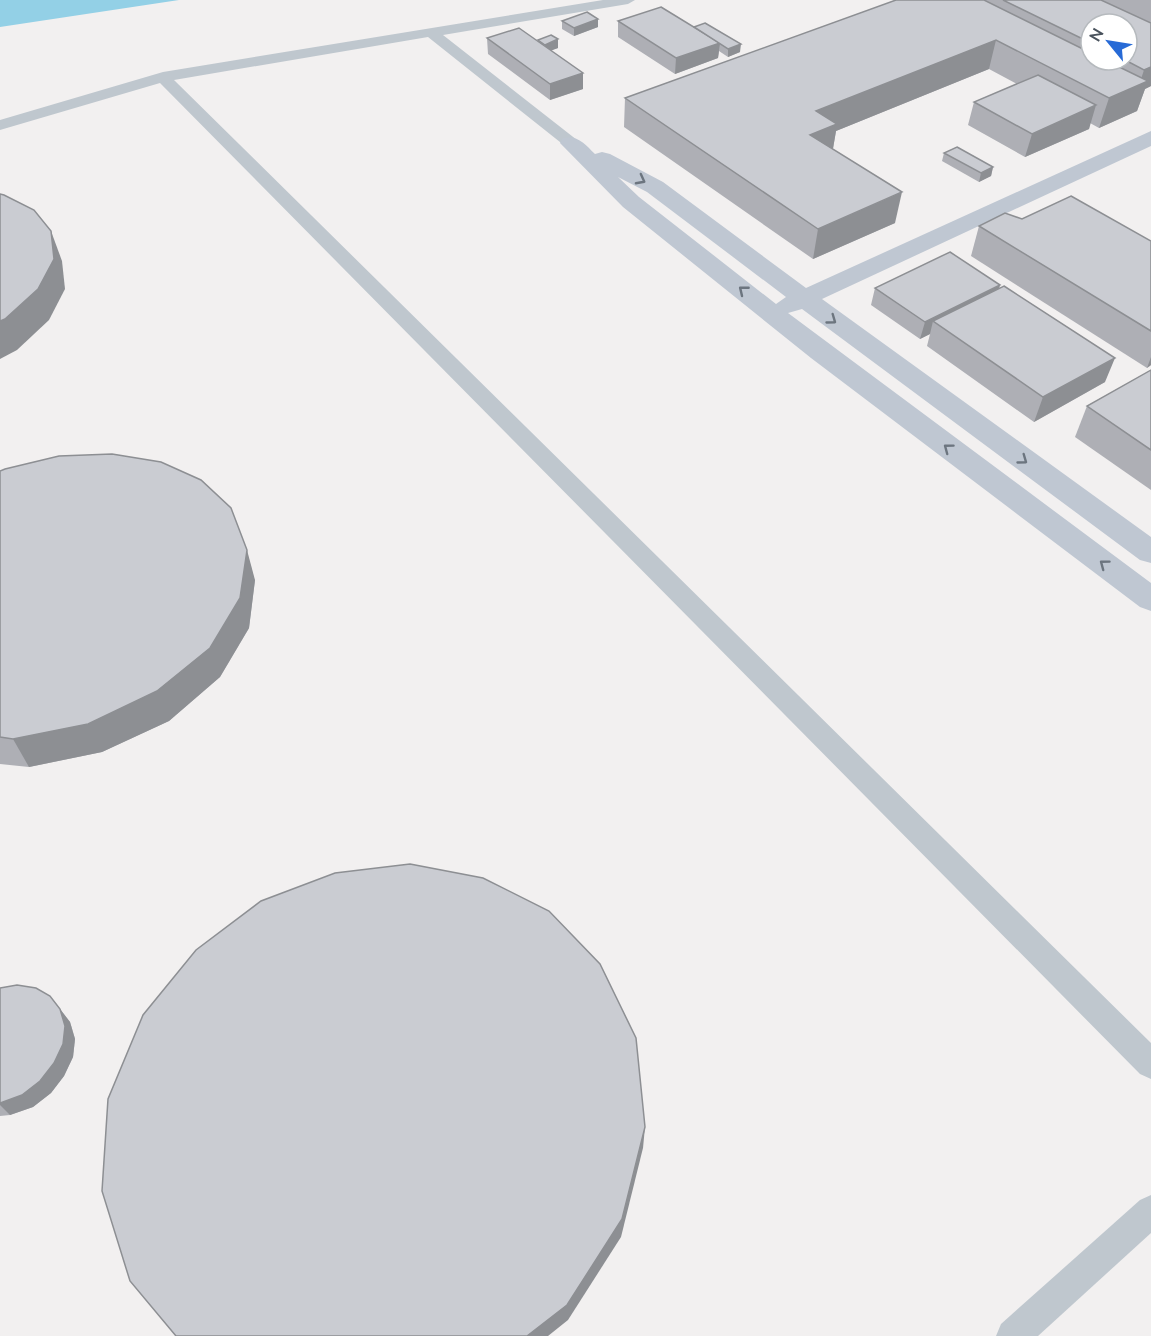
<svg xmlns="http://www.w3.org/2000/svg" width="1151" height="1336" font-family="'Nunito Sans',sans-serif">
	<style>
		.water { fill: #93d0e6 }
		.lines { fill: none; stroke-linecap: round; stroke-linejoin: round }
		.lane { fill: #bfc7ce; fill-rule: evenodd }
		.secondary { fill: #bfc7d2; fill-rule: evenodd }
		.wall { fill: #aeafb5; fill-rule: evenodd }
		.shaded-wall { fill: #8d8f93 }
		.building { fill: #caccd2; stroke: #8d8f93; stroke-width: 1.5 }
		.oneway { stroke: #6c757f }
	</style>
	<rect width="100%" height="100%" fill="#f2f0f0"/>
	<path class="water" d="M0,0H179L0,27Z"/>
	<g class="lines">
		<g class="lane">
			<path d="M603,0H635L628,4L443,35L577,140L579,143L571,148L565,146L428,37L174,80L1151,1043V1079L1140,1074L160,83L0,130V120L163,72Z"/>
			<path d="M1151,1195V1233L1038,1336H996L1001,1324L1140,1200Z"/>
		</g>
		<path class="secondary" d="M1151,131V146L822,299L1151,537V563L1140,560L802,309L788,313L1151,583V611L1140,607L811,358L623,207L560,143L563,138C578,135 585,144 595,154L602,152L610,154L663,182L806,288ZM618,177L647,192L786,297L776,304L639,197Z"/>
	</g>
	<g class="wall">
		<path d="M896,0H1151V86L1145,89L1137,111L1099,128L1090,123L1089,129L1025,157L968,125L974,102L1017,84L989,69L836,131L833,149L895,223L813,259L624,127L625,98ZM1091,24L1127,60H1091Z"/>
		<path d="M562,21L598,27L574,36L562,29Z"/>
		<path d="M618,21L694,27L740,52L728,57L719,51L718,58L675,74L618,37Z"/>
		<path d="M487,38L538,41V40L558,48L551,50L583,89L550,100L488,54Z"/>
		<path d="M944,153L993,167L991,176L979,182L942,161Z"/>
		<path d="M1022,219L1151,241V365L1147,368L971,256L979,226Z"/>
		<path d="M1000,285L999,289L1105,382L1034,422L927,346L930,334L920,339L871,305L875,288Z"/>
		<path d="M1151,370V490L1075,437L1087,406Z"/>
		<path d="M0,471L255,580L249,628L220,677L169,721L102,752L29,767L0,764Z"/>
		<path d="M0,988L60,1009L70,1022L75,1039L73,1057L64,1076L51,1093L33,1107L10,1115L0,1116Z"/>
	</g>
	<g class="shaded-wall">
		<path d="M598,19V27L574,36V28Z"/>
		<path d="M558,39V48L545,53V45Z"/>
		<path d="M996,40L989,69L836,131L832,154L810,135L816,111Z"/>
		<path d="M720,43L718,58L675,74L676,58Z"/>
		<path d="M741,44L740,52L728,57V49Z"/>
		<path d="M1151,67V86L1145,89L1137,111L1099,128L1109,98L1139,85L1144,70Z"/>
		<path d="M583,73V89L550,100V84Z"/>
		<path d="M1096,105L1089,129L1025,157L1032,134Z"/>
		<path d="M993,167L991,176L979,182L981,173Z"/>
		<path d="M902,192L895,223L813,259L818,229Z"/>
		<path d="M51,231L62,261L65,289L49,320L17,350L0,359V321Z"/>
		<path d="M1000,285L995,301L933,321L930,334L920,339L925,322Z"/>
		<path d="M1151,357V365L1147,368Z"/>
		<path d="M1115,358L1105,382L1034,422L1043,397Z"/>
		<path d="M247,550L255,580L249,628L220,677L169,721L102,752L29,767L13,739Z"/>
		<path d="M60,1009L70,1022L75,1039L73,1057L64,1076L51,1093L33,1107L10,1115L0,1105V1103Z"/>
		<path d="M645,1127L643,1148L621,1237L568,1320L548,1336H527Z"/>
	</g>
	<g class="building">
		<path d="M896,0H984L1091,53V60H1105L1148,81L1109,98L996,40L816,111L837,124L810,135L902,192L818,229L625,98Z"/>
		<path d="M1003,0H1101L1151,23V67L1144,70L1125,60H1127V24H1091V43Z"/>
		<path d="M661,7L720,43L676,58L618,21Z"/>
		<path d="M587,12L598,19L574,28L562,21Z"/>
		<path d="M705,23L741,44L728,49L694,27Z"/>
		<path d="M519,28L583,73L550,84L487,38Z"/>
		<path d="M551,35L558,39L545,45L538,40Z"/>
		<path d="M1038,75L1096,105L1032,134L974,102Z"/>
		<path d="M957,147L993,167L981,173L944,153Z"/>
		<path d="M0,194L4,195L34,210L51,231L54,259L38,289L5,319L0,321Z"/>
		<path d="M1071,196L1151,241V331L979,226L1005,213L1022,219Z"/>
		<path d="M950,252L1000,285L925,322L875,288Z"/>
		<path d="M1004,286L1115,358L1043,397L933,321Z"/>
		<path d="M1151,370V450L1087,406Z"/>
		<path d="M112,454L161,462L201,480L231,508L247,550L240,598L210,648L157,691L88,724L13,739L0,737V471L5,469L59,456Z"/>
		<path d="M410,864L483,878L549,911L600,964L636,1038L645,1127L622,1219L567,1305L527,1336H176L130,1281L102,1191L108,1099L143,1015L196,950L261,901L335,873Z"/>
		<path d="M17,985L36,988L50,996L60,1009L65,1026L63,1044L54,1063L40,1081L22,1095L0,1103V988Z"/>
	</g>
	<defs><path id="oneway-chevron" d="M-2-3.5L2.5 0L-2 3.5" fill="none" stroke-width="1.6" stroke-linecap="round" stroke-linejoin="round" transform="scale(1.5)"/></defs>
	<g class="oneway">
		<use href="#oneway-chevron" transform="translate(641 180) rotate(28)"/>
		<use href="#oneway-chevron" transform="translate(743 290) rotate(-141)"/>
		<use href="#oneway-chevron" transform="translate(832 320) rotate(36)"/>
		<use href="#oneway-chevron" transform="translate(948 448) rotate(-143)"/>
		<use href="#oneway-chevron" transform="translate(1023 460) rotate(36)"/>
		<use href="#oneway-chevron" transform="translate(1104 564) rotate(-143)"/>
	</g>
	<g transform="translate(1109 42) rotate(300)"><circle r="28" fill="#ffffff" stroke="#b6babe" stroke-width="1.5"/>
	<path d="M0-4.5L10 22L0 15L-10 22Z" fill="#276ad6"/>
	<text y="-9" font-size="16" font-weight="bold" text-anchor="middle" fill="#49525c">N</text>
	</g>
</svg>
